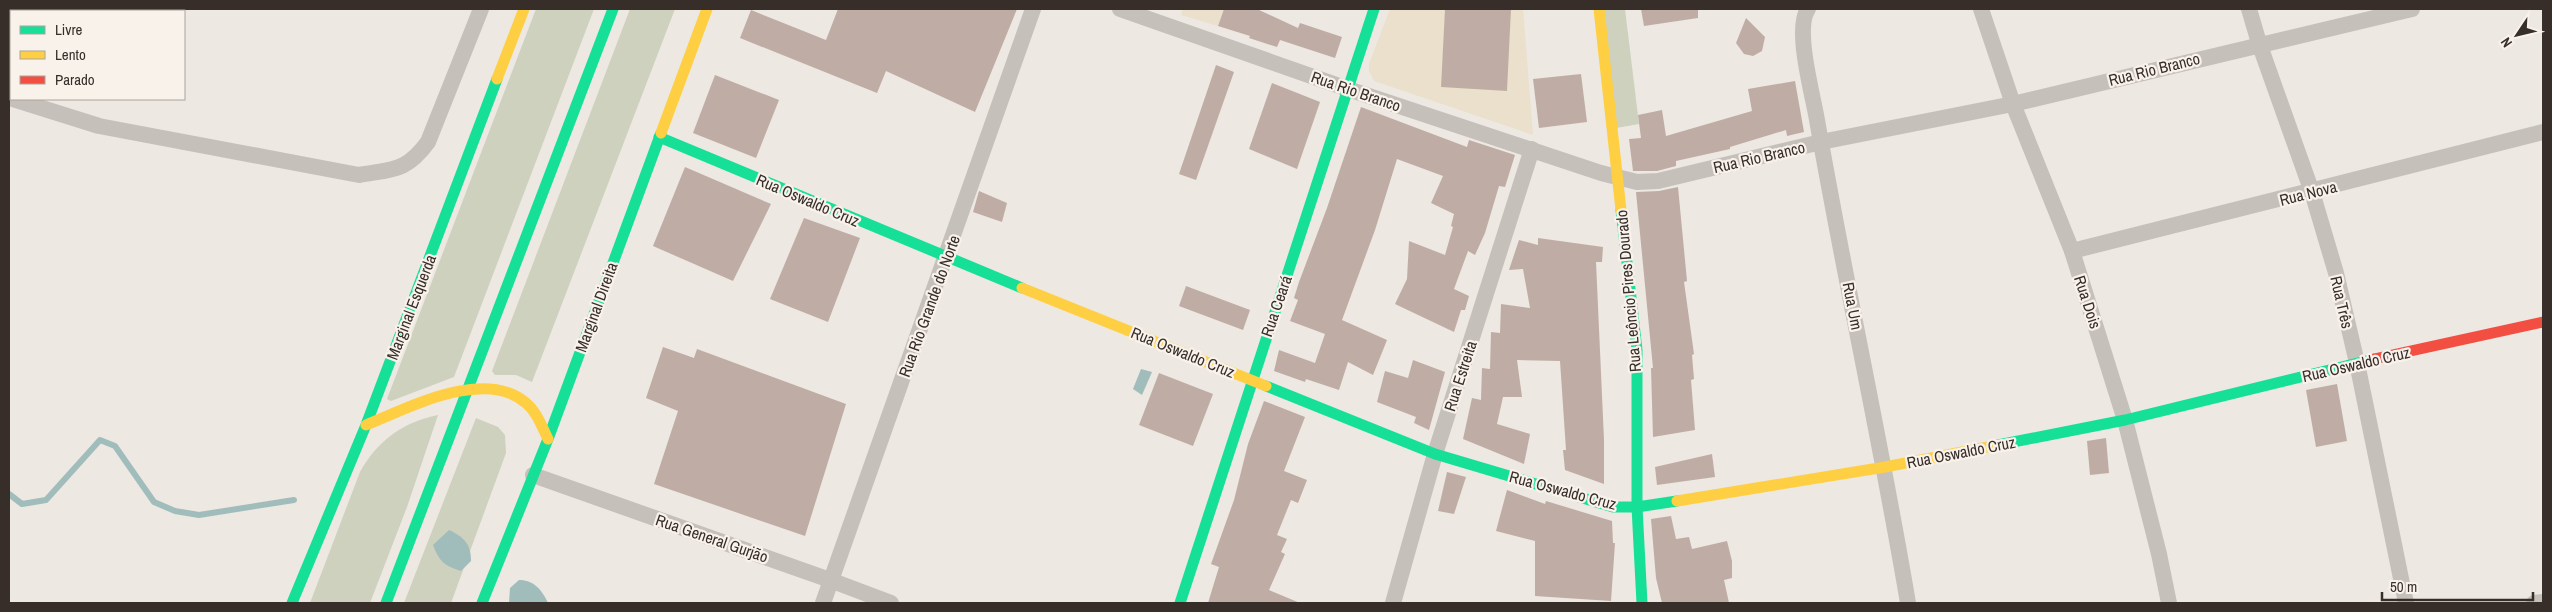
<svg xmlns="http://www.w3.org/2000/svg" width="2552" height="612" font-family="'Archivo Narrow',sans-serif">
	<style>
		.green { fill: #ced1bd }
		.sand { fill: #ebe0cb }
		.water { fill: #a0bdbc }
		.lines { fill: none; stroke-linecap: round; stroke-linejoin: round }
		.stream { stroke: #a0bdbc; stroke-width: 6 }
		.building { fill: #bfada5 }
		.street { stroke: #c6c0bb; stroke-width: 16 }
		.fast { stroke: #16e098; stroke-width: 11 }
		.slow { stroke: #ffcf43; stroke-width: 11 }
		.jam { stroke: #f24e42; stroke-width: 11 }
		.labels { text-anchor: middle; stroke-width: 4.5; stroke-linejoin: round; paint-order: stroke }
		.street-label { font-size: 16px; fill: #372e2a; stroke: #f9f2eb }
	</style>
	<rect width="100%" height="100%" fill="#ede8e2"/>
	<g class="green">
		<path d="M536,9H594L454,377L391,401L387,399Z"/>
		<path d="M630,9H675L532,382L516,375H495L492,371Z"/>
		<path d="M1603,9H1625L1639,124L1616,128Z"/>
		<path d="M438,415L407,507L370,603H310L360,472C377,441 403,422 438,415Z"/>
		<path d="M476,418L498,427L505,435L506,453L451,603H404Z"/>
	</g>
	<g class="sand">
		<path d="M1183,9H1224L1218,26L1181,15Z"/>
		<path d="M1390,9H1523L1533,135L1374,81L1369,71V64Z"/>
	</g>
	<g class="water">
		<path d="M1141,369L1152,372L1142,395L1133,389Z"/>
		<path d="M449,530C464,537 471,544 471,561L461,571C444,566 439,561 433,545Z"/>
		<path d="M519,580C534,580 542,590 548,603H509L510,588Z"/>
	</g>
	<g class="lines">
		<path class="stream" d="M9,494L22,504L46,500L100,440L115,446L154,502L175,511L199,515L294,500"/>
	</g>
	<g class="building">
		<path d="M838,9H1017L975,112L886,71L877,93L740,38L751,10L826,40Z"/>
		<path d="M1224,9H1257L1298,28L1300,23L1342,37L1335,58L1280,40L1277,47L1249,38L1250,36L1218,26Z"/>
		<path d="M1445,9H1511L1507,91L1441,87Z"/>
		<path d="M1641,9H1698V18L1644,26Z"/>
		<path d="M1746,18L1765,37L1762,51L1753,56L1744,54L1736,43Z"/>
		<path d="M1216,65L1234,72L1196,180L1179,174Z"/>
		<path d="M1581,74L1587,122L1539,128L1533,79Z"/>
		<path d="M715,75L779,100L756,158L693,133Z"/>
		<path d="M1795,81L1804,132L1787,136L1786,130L1730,147V149L1676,161V166L1657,171H1633L1629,139L1641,138L1638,115L1662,110L1666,136L1752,111L1748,89Z"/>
		<path d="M1272,83L1320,102L1297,169L1249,149Z"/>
		<path d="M1361,107L1467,147L1469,140L1515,155L1505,187L1499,186L1485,233L1475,255L1468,251L1454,289L1469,296L1465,310H1461L1454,332L1395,304L1407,279L1409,241L1445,255L1453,227L1451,226L1454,214L1431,203L1443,176L1397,159L1375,230L1342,320L1387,340L1373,375L1348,362L1339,390L1306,379L1305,382L1274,371L1279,350L1315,363L1325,334L1290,321L1298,300L1294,298L1299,282L1327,208Z"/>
		<path d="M685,167L771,204L733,281L653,246Z"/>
		<path d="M1678,187L1687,281L1684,282L1694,354L1692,355L1694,379L1691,380L1695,430L1653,437L1651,368H1653L1636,192L1659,191Z"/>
		<path d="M979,191L1007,203L1002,222L973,212Z"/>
		<path d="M804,218L860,238L828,322L770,299Z"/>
		<path d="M1538,238L1603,247L1602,262H1596L1604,440V484L1565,470L1563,450H1566L1560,361L1517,360L1522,397H1503L1497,424L1530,434L1524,464L1463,439L1472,398L1481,400L1482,368L1490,369L1491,332L1500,333L1501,304L1530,308L1523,269L1509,270L1519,240L1538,245Z"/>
		<path d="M1186,286L1250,310L1243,330L1179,306Z"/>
		<path d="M663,347L694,358L697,349L846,404L805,536L654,484L678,411L646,398Z"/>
		<path d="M1413,360L1445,372L1429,430L1414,423L1416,417L1377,402L1385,371L1408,378Z"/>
		<path d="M1159,373L1213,394L1193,446L1139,425Z"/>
		<path d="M2337,384L2347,441L2316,447L2306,390Z"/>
		<path d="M1264,401L1305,417L1284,471L1307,480L1298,503L1291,500L1277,535L1287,539L1281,552L1285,554L1269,590L1300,603H1208L1219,567L1211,564L1234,500L1248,444Z"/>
		<path d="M2106,438L2109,473L2090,475L2087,441Z"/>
		<path d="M1712,454L1715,477L1657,485L1655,467Z"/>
		<path d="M1447,472L1466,477L1454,514L1438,511Z"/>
		<path d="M1507,490L1545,504L1546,501L1612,521L1613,543H1615L1611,601L1535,596V541L1496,531Z"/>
		<path d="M1671,516L1676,539L1689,537L1692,549L1727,541L1732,561V578L1724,580L1729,603H1662L1656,578L1651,519Z"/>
	</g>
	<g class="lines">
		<g class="street">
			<path d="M1120,9L1348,89L1601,173L1637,182L1658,181L1821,142L2013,104L2412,9"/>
			<path d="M1808,9C1794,29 1813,95 1817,120C1845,281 1881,442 1908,603"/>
			<path d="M1981,9L2013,104L2072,251L2125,420L2159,554L2169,603"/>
			<path d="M2249,9L2259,43L2312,192L2336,273L2357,363L2406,603"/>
			<path d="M13,99L99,126L359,175C393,169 406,172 428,142L481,9"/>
			<path d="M2072,251L2543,132"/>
			<path d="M533,475L830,580L891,603"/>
			<path d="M823,603L1033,9"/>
			<path d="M1393,603L1435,454L1532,149"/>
			<path d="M2534,603L2543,602"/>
		</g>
		<g class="fast">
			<path d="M659,137L1022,288"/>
			<path d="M1621,210L1637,350V507L1642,603"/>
			<path d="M1266,386L1435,454L1613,507H1637L1677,501"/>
			<path d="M1998,445L2125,420L2374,359"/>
			<path d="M292,603L366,425L497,79"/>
			<path d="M386,603L613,9"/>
			<path d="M482,603L548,439L661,133"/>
			<path d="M1180,603L1374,9"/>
		</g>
		<g class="slow">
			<path d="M1599,9L1621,210"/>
			<path d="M497,79L524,9"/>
			<path d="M661,133L707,9"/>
			<path d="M1022,288L1266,386"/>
			<path d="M366,425C408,408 485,367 526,403C537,412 542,427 548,439"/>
			<path d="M1677,501L1885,467L1998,445"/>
		</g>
		<path class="jam" d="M2374,359L2543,322"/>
	</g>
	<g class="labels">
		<g class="street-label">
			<text transform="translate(2154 69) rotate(-14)" y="6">Rua Rio Branco</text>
			<text transform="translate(1356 91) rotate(19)" y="6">Rua Rio Branco</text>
			<text transform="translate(1759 157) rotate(-13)" y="6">Rua Rio Branco</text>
			<text transform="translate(2308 193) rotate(-14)" y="6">Rua Nova</text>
			<text transform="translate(808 200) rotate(23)" y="6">Rua Oswaldo Cruz</text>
			<text transform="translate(1628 291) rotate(-95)" y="6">Rua Leôncio Pires Dourado</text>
			<text transform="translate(2088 302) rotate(72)" y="6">Rua Dois</text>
			<text transform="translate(2342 302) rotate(77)" y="6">Rua Três</text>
			<text transform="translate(929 306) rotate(-70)" y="6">Rua Rio Grande do Norte</text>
			<text transform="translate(1276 306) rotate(-71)" y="6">Rua Ceará</text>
			<text transform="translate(1853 306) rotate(79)" y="6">Rua Um</text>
			<text transform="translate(411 307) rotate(-69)" y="6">Marginal Esquerda</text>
			<text transform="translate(596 307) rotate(-70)" y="6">Marginal Direita</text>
			<text transform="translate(1183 352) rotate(22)" y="6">Rua Oswaldo Cruz</text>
			<text transform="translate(2356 364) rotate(-13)" y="6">Rua Oswaldo Cruz</text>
			<text transform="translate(1460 376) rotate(-72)" y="6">Rua Estreita</text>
			<text transform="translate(1961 452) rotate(-11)" y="6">Rua Oswaldo Cruz</text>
			<text transform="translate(1563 490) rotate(15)" y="6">Rua Oswaldo Cruz</text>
			<text transform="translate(712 538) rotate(19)" y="6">Rua General Gurjão</text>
		</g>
	</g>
	<rect width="2552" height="612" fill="none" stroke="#372e2a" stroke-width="20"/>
	<rect x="10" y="10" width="175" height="90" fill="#f9f2eb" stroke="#aba49e"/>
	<rect x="20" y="26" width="25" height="8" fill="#16e098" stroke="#aba49e"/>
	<text x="55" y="35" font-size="15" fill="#372e2a">Livre</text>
	<rect x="20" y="51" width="25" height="8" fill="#ffcf43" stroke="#aba49e"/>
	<text x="55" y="60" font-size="15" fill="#372e2a">Lento</text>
	<rect x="20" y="76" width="25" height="8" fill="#f24e42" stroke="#aba49e"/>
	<text x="55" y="85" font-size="15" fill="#372e2a">Parado</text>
	<g transform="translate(2517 35) rotate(235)" stroke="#f9f2eb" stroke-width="4" paint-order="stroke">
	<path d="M0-4L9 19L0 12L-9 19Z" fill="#372e2a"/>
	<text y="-8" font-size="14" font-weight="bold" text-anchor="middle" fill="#372e2a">N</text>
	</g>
	<path d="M2382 592v8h151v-8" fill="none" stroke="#372e2a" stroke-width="2.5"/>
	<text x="2390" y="592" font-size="15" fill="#372e2a" stroke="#f9f2eb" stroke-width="4" paint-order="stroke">50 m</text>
</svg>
